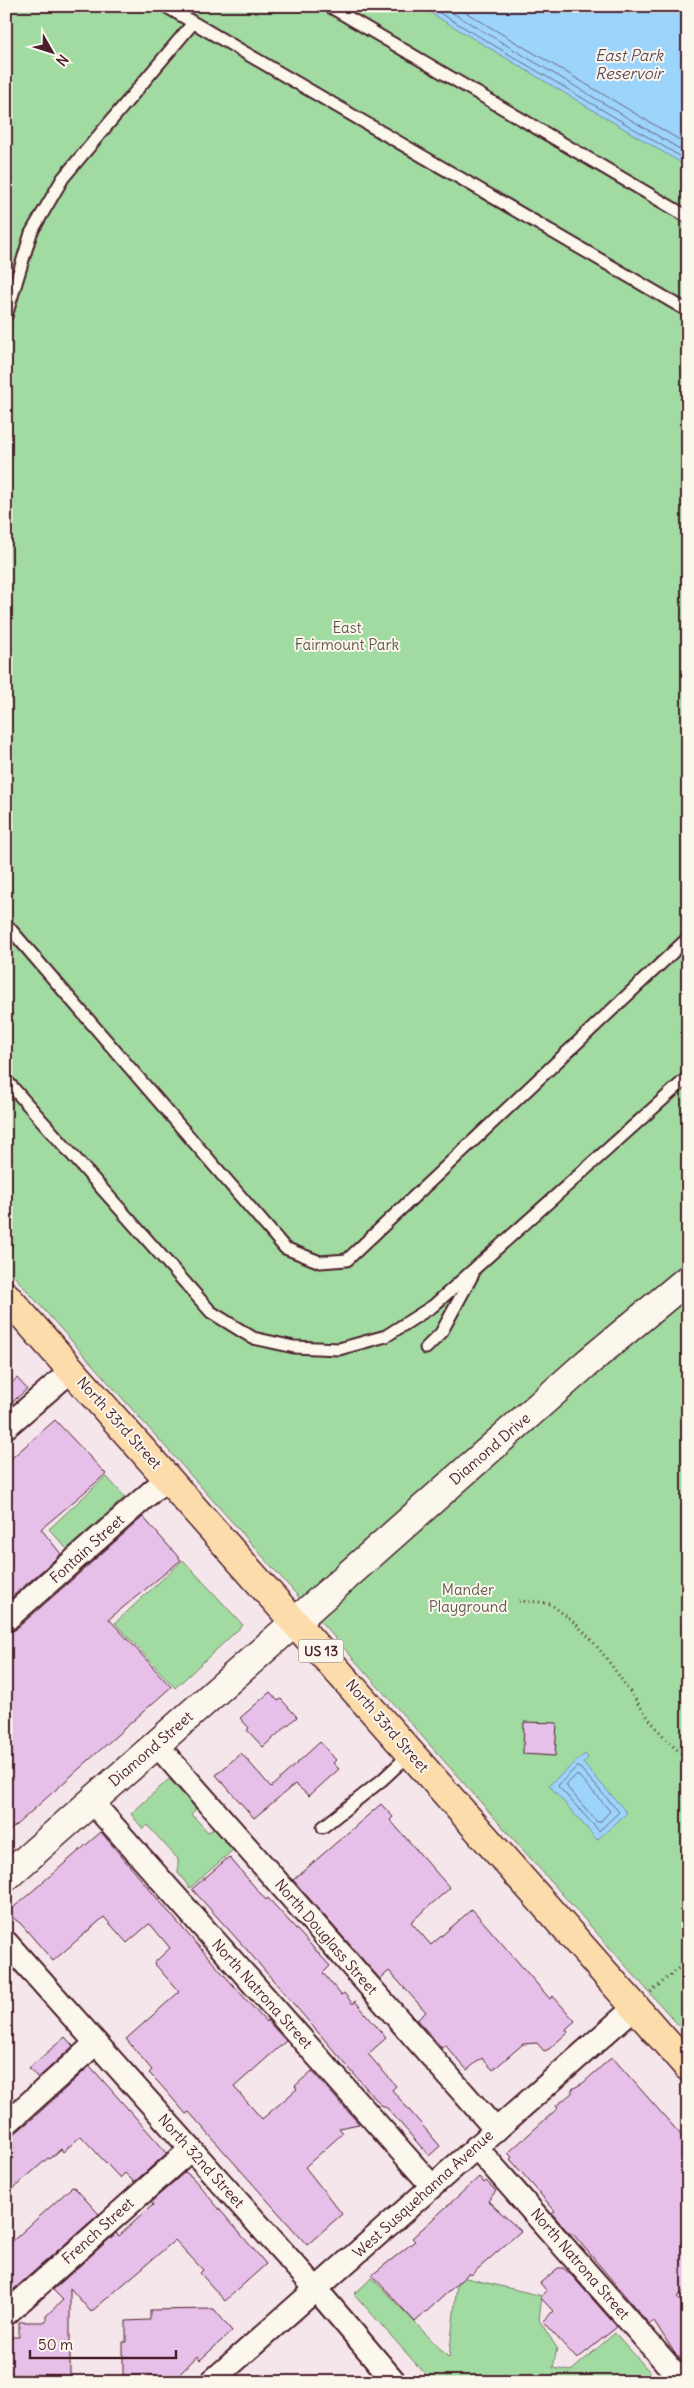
<svg xmlns="http://www.w3.org/2000/svg" width="694" height="2388" font-family="Delius,sans-serif">
	<style>
		.green { fill: #a1dba1; stroke: #767d66 }
		.water { fill: #9dd4fc; stroke: #7c8ca8 }
		.lines { fill: none; stroke-linecap: round; stroke-linejoin: round }
		.shore { stroke: #6b677f; stroke-width: 1 }
		.building { fill: #e7c0e9; stroke: #4a1f2b }
		.service-casing { stroke: #4a1f2b; stroke-width: 15 }
		.minor-casing { stroke: #4a1f2b; stroke-width: 26 }
		.tertiary-casing { stroke: #4a1f2b; stroke-width: 31 }
		.secondary-casing { stroke: #4a1f2b; stroke-width: 31 }
		.primary-casing { stroke: #4a1f2b; stroke-width: 31 }
		.path { stroke: #4a1f2b; stroke-width: 3; stroke-dasharray: 1 4; stroke-linecap: butt }
		.service { stroke: #fbf7ec; stroke-width: 11 }
		.minor { stroke: #fbf7ec; stroke-width: 22 }
		.tertiary { stroke: #fbf7ec; stroke-width: 28 }
		.secondary { stroke: #fbf7ec; stroke-width: 28 }
		.primary { stroke: #fddcac; stroke-width: 28 }
		.labels { text-anchor: middle; stroke-width: 4; stroke-linejoin: round; paint-order: stroke }
		.shield { fill: #fbf7ec; stroke: #7f6065; stroke-width: 1 }
		.shield-label { font-size: 14px; font-weight: bold; fill: #4a1f2b }
		.park-label { font-size: 15px; fill: #64574e; stroke: #fbf7ec }
		.street-label { font-size: 15px; fill: #4a1f2b; stroke: #fbf7ec }
		.water-label { font-size: 16px; font-style: italic; fill: #5f4c5f; stroke: #fbf7ec }
	</style>
	<rect width="100%" height="100%" fill="#f5e6eb"/>
	<filter id="ink" filterUnits="userSpaceOnUse"><feTurbulence type="fractalNoise" baseFrequency=".02" numOctaves="2"/><feDisplacementMap in="SourceGraphic" scale="10" xChannelSelector="R" yChannelSelector="G"/><feConvolveMatrix kernelMatrix="1 2 1 2 8 2 1 2 1" color-interpolation-filters="sRGB"/></filter>
	<g filter="url(#ink)">
		<g class="green">
			<path d="M6,6H688V2036L6,1267Z"/>
			<path d="M106,1476L125,1497L67,1549L49,1529Z"/>
			<path d="M183,1560L243,1625L175,1688L115,1623Z"/>
			<path d="M169,1779L196,1809L191,1814L208,1832L214,1829L234,1849L190,1888L178,1873V1859L147,1825L143,1829L131,1814Z"/>
			<path d="M458,2276L542,2296L539,2320L557,2348L553,2368L571,2371L615,2333L659,2382H432L354,2294L372,2278L449,2358Z"/>
		</g>
		<g class="water">
			<path d="M419,6H688V167Z"/>
			<path d="M585,1754L588,1758L583,1763L627,1813L597,1840L549,1785Z"/>
		</g>
		<g class="lines">
			<g class="shore">
				<path d="M428,6L688,161"/>
				<path d="M441,6L688,154"/>
				<path d="M455,6L688,145"/>
				<path d="M577,1767L580,1768L619,1812L599,1831L558,1786Z"/>
				<path d="M576,1776H579L610,1811L600,1822H597L567,1787V1784Z"/>
			</g>
		</g>
		<g class="building">
			<path d="M17,1378L27,1389L6,1408V1388Z"/>
			<path d="M55,1420L106,1474L41,1529L61,1554L6,1602V1463Z"/>
			<path d="M143,1517L181,1560L109,1619L171,1687L6,1834V1633L15,1630Z"/>
			<path d="M270,1692L278,1701L281,1699L297,1717L263,1747L247,1730L249,1728L240,1718Z"/>
			<path d="M524,1722L557,1723L555,1756L523,1754Z"/>
			<path d="M320,1742L336,1760L333,1763L339,1769L309,1796L295,1784L254,1818L216,1775L241,1753L271,1787Z"/>
			<path d="M381,1804L393,1817L390,1820L450,1888L411,1922L431,1945L472,1909L550,1999L553,1996L575,2021L566,2029L568,2032L549,2049L544,2051L537,2043L523,2044L493,2070L482,2058L467,2070L445,2045L442,2048L417,2020L426,2012L389,1971L380,1979L293,1880Z"/>
			<path d="M101,1832L185,1931L266,2022L267,2020L286,2041L234,2087L262,2119L297,2089L295,2086L312,2071L359,2124L339,2128L343,2133L305,2167L342,2214L307,2245L189,2112L186,2114L159,2083L149,2073L152,2070L126,2039L179,1992L154,1963L170,1948L151,1925L149,1924L127,1943L104,1917L53,1961L21,1924L7,1913Z"/>
			<path d="M229,1857L266,1900L268,1898L330,1966L323,1973L341,1995L344,1993L353,2004L355,2001L386,2038L368,2054L396,2086L392,2090L440,2146L429,2156L388,2109L380,2104L247,1950L192,1889Z"/>
			<path d="M65,2037L73,2046L38,2078L29,2068Z"/>
			<path d="M612,2057L688,2143V2288L677,2297L688,2310V2367L674,2352L654,2321L649,2324L573,2234H570L559,2222L552,2213L555,2211L510,2159L512,2157L508,2153L558,2108L556,2106L572,2093V2089L583,2083Z"/>
			<path d="M90,2066L167,2153L134,2182L125,2173L120,2178L81,2136L63,2152L61,2149L50,2159L48,2158L6,2195V2137L14,2134L31,2120Z"/>
			<path d="M185,2172L192,2177L266,2264L225,2301L200,2273L203,2270L175,2240L91,2312L70,2288V2375L6,2374V2337H19V2322H46V2316L63,2300L53,2290L116,2233L119,2236L147,2210L153,2205L151,2202Z"/>
			<path d="M479,2177L484,2183L486,2181L496,2191L488,2201L521,2231L471,2275L469,2273L415,2322L372,2275L415,2241L412,2238Z"/>
			<path d="M72,2187L75,2188L99,2214L6,2296V2247Z"/>
			<path d="M558,2268H563L572,2276L617,2327L577,2359L543,2322L553,2311L540,2297L547,2291L540,2283Z"/>
			<path d="M214,2309L232,2331L200,2360L197,2356L179,2375H123V2342H126V2321L150,2320V2310Z"/>
		</g>
		<g class="lines">
			<defs>
				<g id="service">
					<path d="M165,6L688,311"/>
					<path d="M329,6L688,217"/>
					<path d="M6,316L31,233L63,178L193,23"/>
					<path d="M6,924L285,1248L320,1262L347,1260L688,938"/>
					<path d="M6,1080L211,1312L253,1338L294,1347L339,1349L386,1336L433,1306L688,1077"/>
					<path d="M426,1348L441,1333L473,1274"/>
					<path d="M323,1827L382,1780L411,1753"/>
				</g>
				<g id="minor">
					<path d="M6,1427L72,1370"/>
					<path d="M6,1620L167,1478"/>
					<path d="M156,1744L496,2130"/>
					<path d="M92,1802L432,2186"/>
					<path d="M6,1942L316,2289L395,2382"/>
					<path d="M6,2124L96,2043"/>
					<path d="M476,2147L683,2382"/>
					<path d="M6,2314L191,2149"/>
					<path d="M211,2382L635,2007"/>
				</g>
				<path id="tertiary" d="M295,1622L587,1363L688,1279"/>
				<path id="secondary" d="M6,1877L295,1622"/>
				<path id="primary" d="M6,1296L688,2067"/>
			</defs>
			<use href="#service" class="service-casing"/>
			<use href="#minor" class="minor-casing"/>
			<use href="#tertiary" class="tertiary-casing"/>
			<use href="#secondary" class="secondary-casing"/>
			<use href="#primary" class="primary-casing"/>
			<g class="path">
				<path d="M519,1601C528,1602 541,1601 550,1604C554,1606 558,1610 562,1613C615,1651 636,1719 688,1759"/>
				<path d="M651,1992L688,1960"/>
			</g>
			<use href="#service" class="service"/>
			<use href="#minor" class="minor"/>
			<use href="#tertiary" class="tertiary"/>
			<use href="#secondary" class="secondary"/>
			<use href="#primary" class="primary"/>
		</g>
	</g>
	<g class="labels">
		<rect class="shield" x="298.5" y="1639.5" width="45" height="23" rx="4"/>
		<g class="shield-label">
			<text x="321" y="1656">US 13</text>
		</g>
		<g class="park-label">
			<text x="347" y="633">East<tspan x="347" dy="17">Fairmount Park</tspan></text>
			<text x="468" y="1595">Mander<tspan x="468" dy="17">Playground</tspan></text>
		</g>
		<g class="street-label">
			<text transform="translate(119 1423) rotate(48)" y="5">North 33rd Street</text>
			<text transform="translate(490 1449) rotate(-41)" y="5">Diamond Drive</text>
			<text transform="translate(87 1549) rotate(-42)" y="5">Fontain Street</text>
			<text transform="translate(387 1726) rotate(49)" y="5">North 33rd Street</text>
			<text transform="translate(151 1749) rotate(-41)" y="5">Diamond Street</text>
			<text transform="translate(326 1937) rotate(49)" y="5">North Douglass Street</text>
			<text transform="translate(262 1994) rotate(48)" y="5">North Natrona Street</text>
			<text transform="translate(201 2161) rotate(48)" y="5">North 32nd Street</text>
			<text transform="translate(423 2194) rotate(-42)" y="5">West Susquehanna Avenue</text>
			<text transform="translate(98 2231) rotate(-42)" y="5">French Street</text>
			<text transform="translate(580 2264) rotate(49)" y="5">North Natrona Street</text>
		</g>
		<g class="water-label">
			<text x="629" y="61">East Park<tspan x="629" dy="18">Reservoir</tspan></text>
		</g>
	</g>
	<rect width="694" height="2388" fill="none" stroke="#fbf7ec" stroke-width="25"/>
	<rect x="12" y="12" width="669" height="2363" fill="none" stroke="#4a1f2b" stroke-width="2" filter="url(#ink)"/>
	<g transform="translate(52 52) rotate(129)" stroke="#fbf7ec" stroke-width="4" paint-order="stroke">
	<path d="M0-4L9 19L0 12L-9 19Z" fill="#4a1f2b"/>
	<text y="-8" font-size="14" font-weight="bold" text-anchor="middle" fill="#4a1f2b">N</text>
	</g>
	<path d="M30 2350v8h146v-8" fill="none" stroke="#4a1f2b" stroke-width="2.5"/>
	<text x="38" y="2350" font-size="15" fill="#4a1f2b" stroke="#fbf7ec" stroke-width="4" paint-order="stroke">50 m</text>
</svg>
